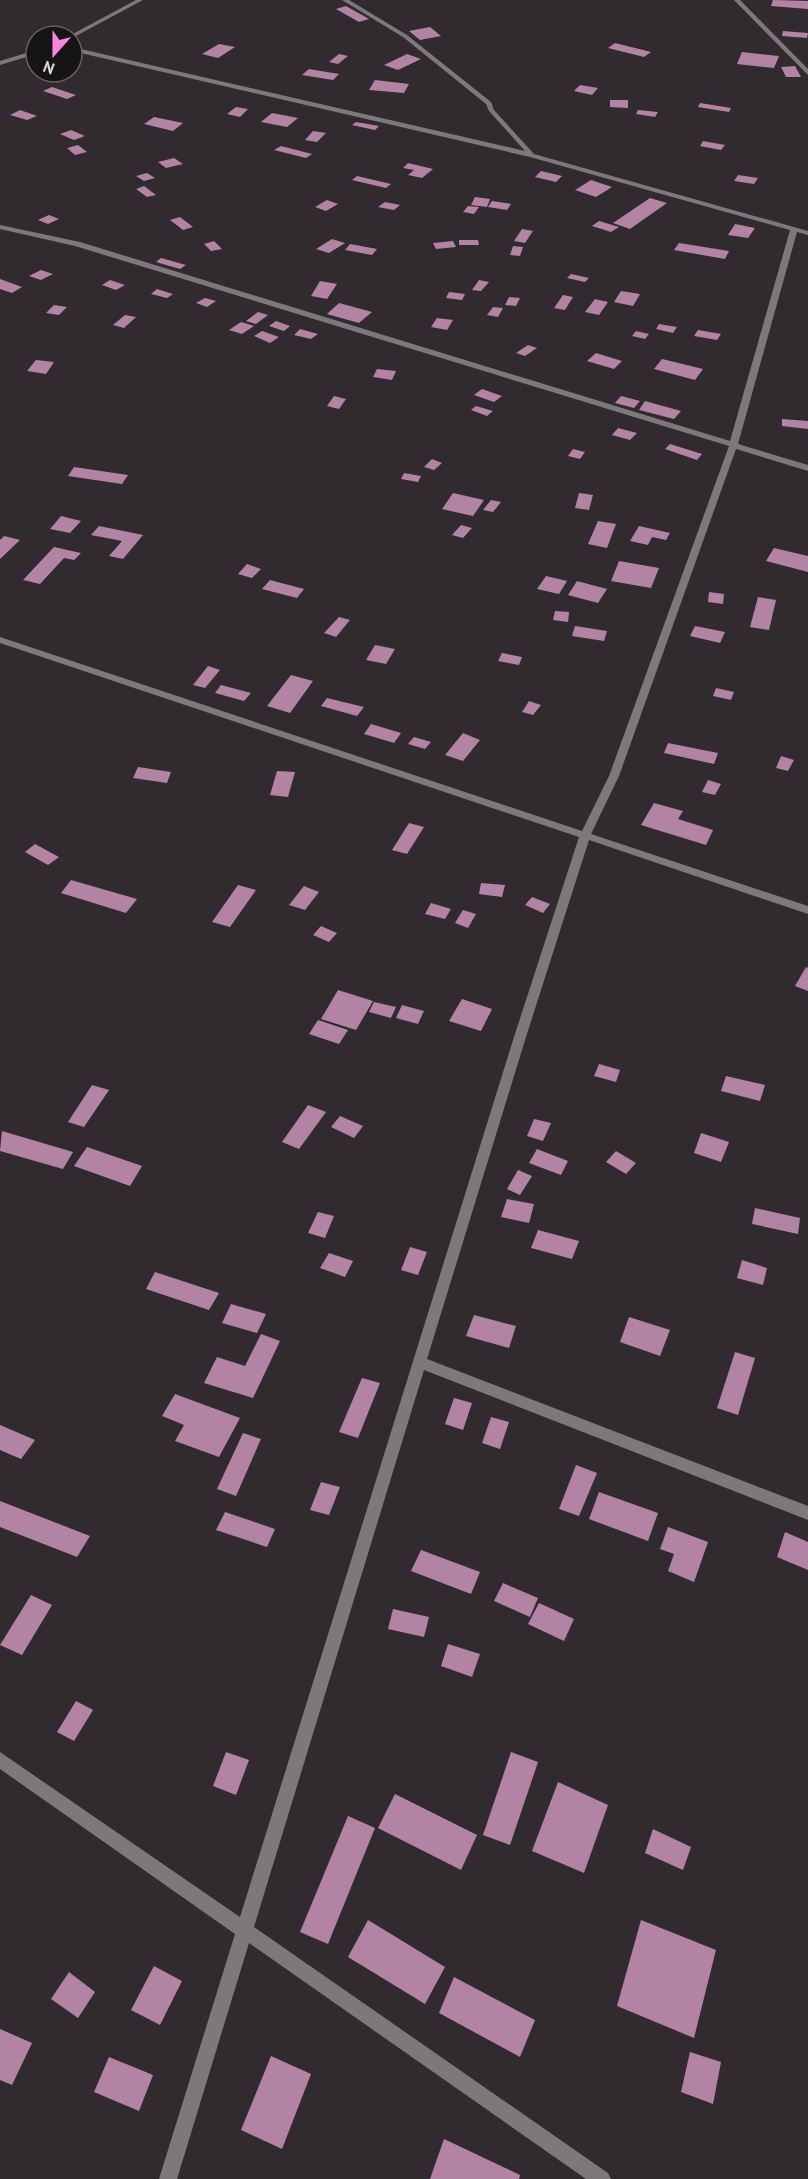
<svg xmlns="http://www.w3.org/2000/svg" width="808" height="2179" font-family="'PT Sans',sans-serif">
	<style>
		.building { fill: #b383a4 }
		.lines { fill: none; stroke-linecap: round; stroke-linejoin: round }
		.street { fill: #7c787b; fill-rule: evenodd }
	</style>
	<rect width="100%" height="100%" fill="#312b2f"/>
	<g class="building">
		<path d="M773,0L808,1V9L771,6Z"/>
		<path d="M346,6L369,19L359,22L336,9Z"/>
		<path d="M430,27L441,36L420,40L409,31Z"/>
		<path d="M783,31L808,33L807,38L782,36Z"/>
		<path d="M615,43L651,52L644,57L608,48Z"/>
		<path d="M219,44L235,47L218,58L202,54Z"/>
		<path d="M742,52L779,56L774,68L737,64Z"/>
		<path d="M339,54L348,56L338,64L329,62Z"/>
		<path d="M407,54L421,59L398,70L384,65Z"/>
		<path d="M795,66L801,77H786L781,67Z"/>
		<path d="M309,69L339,74L333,80L302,75Z"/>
		<path d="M375,80L409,84L404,93L369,90Z"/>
		<path d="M580,85L598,88L592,95L574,91Z"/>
		<path d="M52,87L76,95L67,99L43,91Z"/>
		<path d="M610,100H628V108L610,107Z"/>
		<path d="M700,103L731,108L729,112L698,107Z"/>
		<path d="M236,107L248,109L240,117L227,114Z"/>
		<path d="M20,110L37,116L27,120L10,115Z"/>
		<path d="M638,110L658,112L655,117L636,114Z"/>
		<path d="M272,113L298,118L287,127L261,122Z"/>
		<path d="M154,117L183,123L173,131L144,124Z"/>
		<path d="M356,122L379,126L375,130L352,125Z"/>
		<path d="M71,130L85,136L74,140L60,134Z"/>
		<path d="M313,131L326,133L317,142L305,140Z"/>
		<path d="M703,141L725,145L721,150L700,146Z"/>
		<path d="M78,145L87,152L75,155L67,148Z"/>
		<path d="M281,146L312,154L306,158L274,150Z"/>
		<path d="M174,158L183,164L166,168L158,162Z"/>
		<path d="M408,163L433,169L422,178L408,175L414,170L403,168Z"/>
		<path d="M541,171L562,176L556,182L535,177Z"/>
		<path d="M147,173L155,178L144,181L136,176Z"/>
		<path d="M738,175L758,178L754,184L734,181Z"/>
		<path d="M357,176L391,184L386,188L352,180Z"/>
		<path d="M591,180L612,187L596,197L575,190Z"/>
		<path d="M144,186L156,195L147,197L136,189Z"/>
		<path d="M475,197L490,199L487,207L471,205Z"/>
		<path d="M650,198L667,203L630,229L613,223Z"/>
		<path d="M327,200L338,204L326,211L315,207Z"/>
		<path d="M492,201L511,204L507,210L488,207Z"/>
		<path d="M385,202L400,205L394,210L378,207Z"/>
		<path d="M468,206L479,207L474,214L463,212Z"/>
		<path d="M49,215L59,219L48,224L38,220Z"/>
		<path d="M180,217L193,227L183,230L170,220Z"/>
		<path d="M599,221L619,227L611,232L592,226Z"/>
		<path d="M735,224L755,228L748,238L728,235Z"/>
		<path d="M522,229L533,231L525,243L514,241Z"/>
		<path d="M332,239L345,243L329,253L316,249Z"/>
		<path d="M459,240H478L479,245H459Z"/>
		<path d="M214,241L222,249L211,251L204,244Z"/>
		<path d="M453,241L456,247L436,249L433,243Z"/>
		<path d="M679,243L729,251L725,259L674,250Z"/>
		<path d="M350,244L377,249L372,255L345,250Z"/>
		<path d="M513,246L523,247L520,256L510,255Z"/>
		<path d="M161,258L186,265L180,269L156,262Z"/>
		<path d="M41,270L53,274L41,280L29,276Z"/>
		<path d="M571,274L589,278L585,282L567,278Z"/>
		<path d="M0,279L22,287L12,293L0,289Z"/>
		<path d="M110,280L125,285L116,290L102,285Z"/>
		<path d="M479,280L489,282L481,291L472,290Z"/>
		<path d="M320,281L337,284L327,299L311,296Z"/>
		<path d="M157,289L173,294L167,298L151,294Z"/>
		<path d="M621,291L640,294L633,306L614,302Z"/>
		<path d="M449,292L465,294L462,300L446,298Z"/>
		<path d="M563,295L573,297L565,310L554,308Z"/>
		<path d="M509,297L520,298L516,306L505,305Z"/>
		<path d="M205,298L216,301L207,307L196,303Z"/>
		<path d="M595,299L608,302L599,315L585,312Z"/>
		<path d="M339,303L372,312L359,323L327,314Z"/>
		<path d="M54,305L67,307L59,315L46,313Z"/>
		<path d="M493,307L503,308L498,317L487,315Z"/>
		<path d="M258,312L268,315L256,324L246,321Z"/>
		<path d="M125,315L136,317L124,328L113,325Z"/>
		<path d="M437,318L453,320L447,330L431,327Z"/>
		<path d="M276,321L290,326L284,331L269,326Z"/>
		<path d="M241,322L254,326L242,334L229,330Z"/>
		<path d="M659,324L677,327L673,333L656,329Z"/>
		<path d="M300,329L318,334L311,339L294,335Z"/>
		<path d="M698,330L721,334L717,340L694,336Z"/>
		<path d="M262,331L279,337L270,343L254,336Z"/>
		<path d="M636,331L649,334L645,339L632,336Z"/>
		<path d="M528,345L537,348L525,356L516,353Z"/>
		<path d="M596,353L622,361L614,369L587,361Z"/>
		<path d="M662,359L703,369L695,380L654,369Z"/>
		<path d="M36,360L54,362L46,374L27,371Z"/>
		<path d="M377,369L396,371L392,380L373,377Z"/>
		<path d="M482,389L502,396L494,402L474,395Z"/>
		<path d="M334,396L346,399L339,409L327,406Z"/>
		<path d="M621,396L640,401L634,408L615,403Z"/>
		<path d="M645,401L681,411L674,419L639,410Z"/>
		<path d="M476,406L493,411L487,416L471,410Z"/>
		<path d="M782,419L808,421V429L782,426Z"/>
		<path d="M618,428L637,433L630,440L612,435Z"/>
		<path d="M670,444L702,454L697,460L665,449Z"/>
		<path d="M573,449L585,452L580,459L568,456Z"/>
		<path d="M432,459L442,463L434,470L424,467Z"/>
		<path d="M74,467L128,475L122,484L68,476Z"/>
		<path d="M404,473L421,476L418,482L401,479Z"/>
		<path d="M453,493L484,500L473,516L442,509Z"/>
		<path d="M579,493L593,495L589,510L575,508Z"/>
		<path d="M491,500L501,502L493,512L483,510Z"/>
		<path d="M61,516L81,521L70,533L50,529Z"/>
		<path d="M598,521L616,524L607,548L588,544Z"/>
		<path d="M461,525L472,528L463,538L452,535Z"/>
		<path d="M99,526L143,535L123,559L109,556L122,541L91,535Z"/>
		<path d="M639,526L670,533L666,540L652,537L648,545L630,541Z"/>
		<path d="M4,536L20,540L0,559V540Z"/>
		<path d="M54,547L81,553L74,560L64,558L40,584L23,580Z"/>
		<path d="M774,548L808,556V572L766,561Z"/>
		<path d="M619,561L659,568L651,588L611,581Z"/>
		<path d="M247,564L261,569L252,578L238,574Z"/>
		<path d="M546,576L567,581L559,594L537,589Z"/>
		<path d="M270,580L304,589L297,598L262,589Z"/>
		<path d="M577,581L607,589L598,603L568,595Z"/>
		<path d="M709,592L724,594L723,604L708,602Z"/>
		<path d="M758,597L776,600L769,630L750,627Z"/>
		<path d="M555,611L569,612L568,622L553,620Z"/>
		<path d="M339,617L350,620L336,637L324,633Z"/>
		<path d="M575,626L607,631L604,641L572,636Z"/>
		<path d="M695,626L725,632L720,643L690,636Z"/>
		<path d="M375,645L395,649L386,664L366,660Z"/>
		<path d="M502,653L522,657L519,665L498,661Z"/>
		<path d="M208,666L220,670L205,688L193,685Z"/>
		<path d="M291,675L313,681L290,713L267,706Z"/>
		<path d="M221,685L251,693L244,701L215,693Z"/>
		<path d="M716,688L734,692L731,700L713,696Z"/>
		<path d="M327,698L364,707L357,716L321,706Z"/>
		<path d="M529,701L541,705L533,715L522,712Z"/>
		<path d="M371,724L401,733L394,743L364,734Z"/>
		<path d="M463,733L480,740L463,761L445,755Z"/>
		<path d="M414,737L431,742L425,749L408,744Z"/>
		<path d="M668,743L718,753L714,764L664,753Z"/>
		<path d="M781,756L794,760L788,771L776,768Z"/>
		<path d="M138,767L171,772L167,783L133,778Z"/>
		<path d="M277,771L295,772L288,797L270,795Z"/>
		<path d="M708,780L721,784L715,795L702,792Z"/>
		<path d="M654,803L683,811L678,819L713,830L706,845L641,825Z"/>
		<path d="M409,823L424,827L407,854L392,850Z"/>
		<path d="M35,844L59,857L48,865L25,852Z"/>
		<path d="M71,880L137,899L126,913L61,893Z"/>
		<path d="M481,883L505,885L502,897L479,894Z"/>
		<path d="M238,885L256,890L230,927L212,922Z"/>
		<path d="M304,886L319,892L305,910L289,905Z"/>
		<path d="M532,897L550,904L543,913L525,905Z"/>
		<path d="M431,903L451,909L445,919L425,914Z"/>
		<path d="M463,910L476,914L468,928L455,923Z"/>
		<path d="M321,926L337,933L329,942L313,935Z"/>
		<path d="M806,967L808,968V991L795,986Z"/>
		<path d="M338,990L373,1001L356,1030L321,1019Z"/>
		<path d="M462,999L492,1009L481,1031L449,1021Z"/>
		<path d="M374,1002L396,1007L391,1018L369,1012Z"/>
		<path d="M402,1005L424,1011L418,1024L396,1018Z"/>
		<path d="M318,1020L348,1030L339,1044L309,1034Z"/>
		<path d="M599,1064L620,1070L616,1082L594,1076Z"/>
		<path d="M726,1076L765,1085L760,1101L721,1091Z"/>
		<path d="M92,1085L109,1090L84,1127L68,1122Z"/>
		<path d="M308,1105L326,1112L299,1149L282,1142Z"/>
		<path d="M340,1116L363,1126L354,1138L331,1127Z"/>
		<path d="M534,1119L551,1123L543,1141L527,1136Z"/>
		<path d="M2,1131L73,1152L63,1169L0,1151Z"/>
		<path d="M701,1133L729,1142L721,1162L694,1153Z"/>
		<path d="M87,1147L142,1166L130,1186L74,1166Z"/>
		<path d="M537,1149L568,1161L561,1175L529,1163Z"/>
		<path d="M616,1151L636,1163L626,1174L606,1162Z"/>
		<path d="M518,1170L532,1176L520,1195L507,1189Z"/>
		<path d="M507,1199L534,1204L529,1223L501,1217Z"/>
		<path d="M755,1208L800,1218L798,1234L752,1224Z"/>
		<path d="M318,1212L334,1216L325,1238L308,1233Z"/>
		<path d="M538,1230L579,1241L572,1259L531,1248Z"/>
		<path d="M410,1247L427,1252L418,1275L401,1270Z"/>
		<path d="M329,1253L353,1261L345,1277L320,1268Z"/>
		<path d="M742,1260L767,1268L763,1285L737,1278Z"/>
		<path d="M155,1272L219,1293L209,1310L146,1289Z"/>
		<path d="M231,1304L266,1314L257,1333L222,1323Z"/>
		<path d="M474,1315L516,1326L509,1348L466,1336Z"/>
		<path d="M629,1317L670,1330L660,1356L620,1342Z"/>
		<path d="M261,1334L280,1341L253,1398L204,1383L217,1357L245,1366Z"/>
		<path d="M735,1352L755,1358L738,1415L717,1408Z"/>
		<path d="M362,1378L380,1383L358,1438L339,1432Z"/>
		<path d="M175,1394L240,1418L219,1457L175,1441L184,1425L162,1416Z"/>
		<path d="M454,1398L472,1403L463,1430L445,1424Z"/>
		<path d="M491,1417L509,1422L500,1449L482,1443Z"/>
		<path d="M0,1425L35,1440L21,1459L0,1450Z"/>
		<path d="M243,1433L261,1439L236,1496L217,1489Z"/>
		<path d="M576,1465L597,1473L579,1516L559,1509Z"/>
		<path d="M321,1482L340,1487L329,1515L310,1510Z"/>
		<path d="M599,1492L658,1513L648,1541L589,1519Z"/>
		<path d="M0,1501L90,1536L77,1557L0,1527Z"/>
		<path d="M225,1512L275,1529L267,1547L216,1530Z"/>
		<path d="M668,1527L708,1542L694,1582L668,1571L674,1554L660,1549Z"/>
		<path d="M785,1532L808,1542V1570L777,1557Z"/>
		<path d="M421,1550L480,1572L471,1594L411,1571Z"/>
		<path d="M503,1583L538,1598L530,1617L494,1601Z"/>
		<path d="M31,1595L52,1605L22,1655L0,1645Z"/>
		<path d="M539,1603L574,1619L564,1641L528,1624Z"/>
		<path d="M393,1609L429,1617L424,1637L388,1629Z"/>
		<path d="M448,1644L480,1654L472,1677L441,1666Z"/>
		<path d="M76,1701L93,1710L74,1741L57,1732Z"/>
		<path d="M226,1752L249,1760L236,1795L213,1786Z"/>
		<path d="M511,1752L538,1762L510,1845L483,1835Z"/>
		<path d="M558,1782L608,1805L584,1873L532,1851Z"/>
		<path d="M395,1794L477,1835L461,1870L378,1828Z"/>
		<path d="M348,1816L375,1828L328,1944L300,1932Z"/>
		<path d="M653,1829L691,1847L683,1870L645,1853Z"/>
		<path d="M368,1920L445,1967L425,2004L348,1957Z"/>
		<path d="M641,1920L716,1950L694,2038L617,2006Z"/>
		<path d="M154,1966L182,1981L160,2025L131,2010Z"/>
		<path d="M69,1972L95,1992L78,2018L51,1999Z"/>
		<path d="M454,1977L535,2020L520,2057L439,2013Z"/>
		<path d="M0,2029L32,2043L12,2085L0,2080Z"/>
		<path d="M690,2052L721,2062L713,2104L681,2092Z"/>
		<path d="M271,2056L311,2074L282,2149L241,2130Z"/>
		<path d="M109,2057L153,2075L139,2111L94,2092Z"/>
		<path d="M444,2139L520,2175L519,2179H430Z"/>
	</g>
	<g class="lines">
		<g class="street">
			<path d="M136,0H143L74,37L69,36Z"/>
			<path d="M342,0H349L407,35L491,102L494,110L534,154L808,231V235L797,232L738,444L808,465V471L736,449L619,776L591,834L808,906V914L589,840L526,1037L427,1359L808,1506V1520L424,1370L254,1927L608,2173L611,2179H586L249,1943L177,2179H159L235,1934L0,1769V1752L240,1917L514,1037L579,837L0,643V637L582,831L609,776L729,446L75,246L0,229V225L80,242L730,441L790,230L530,157L72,51V47L525,151L489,111L486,104L403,37Z"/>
			<path d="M734,0H740L808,69V75Z"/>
			<path d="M36,50V54L0,65V61Z"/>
		</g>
	</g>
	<g transform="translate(54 54) rotate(201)"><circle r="28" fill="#171416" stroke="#666264" stroke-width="1.5"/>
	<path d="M0-4.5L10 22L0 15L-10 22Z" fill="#fe85df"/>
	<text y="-9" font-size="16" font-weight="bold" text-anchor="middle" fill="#dcd7da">N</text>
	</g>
</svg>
